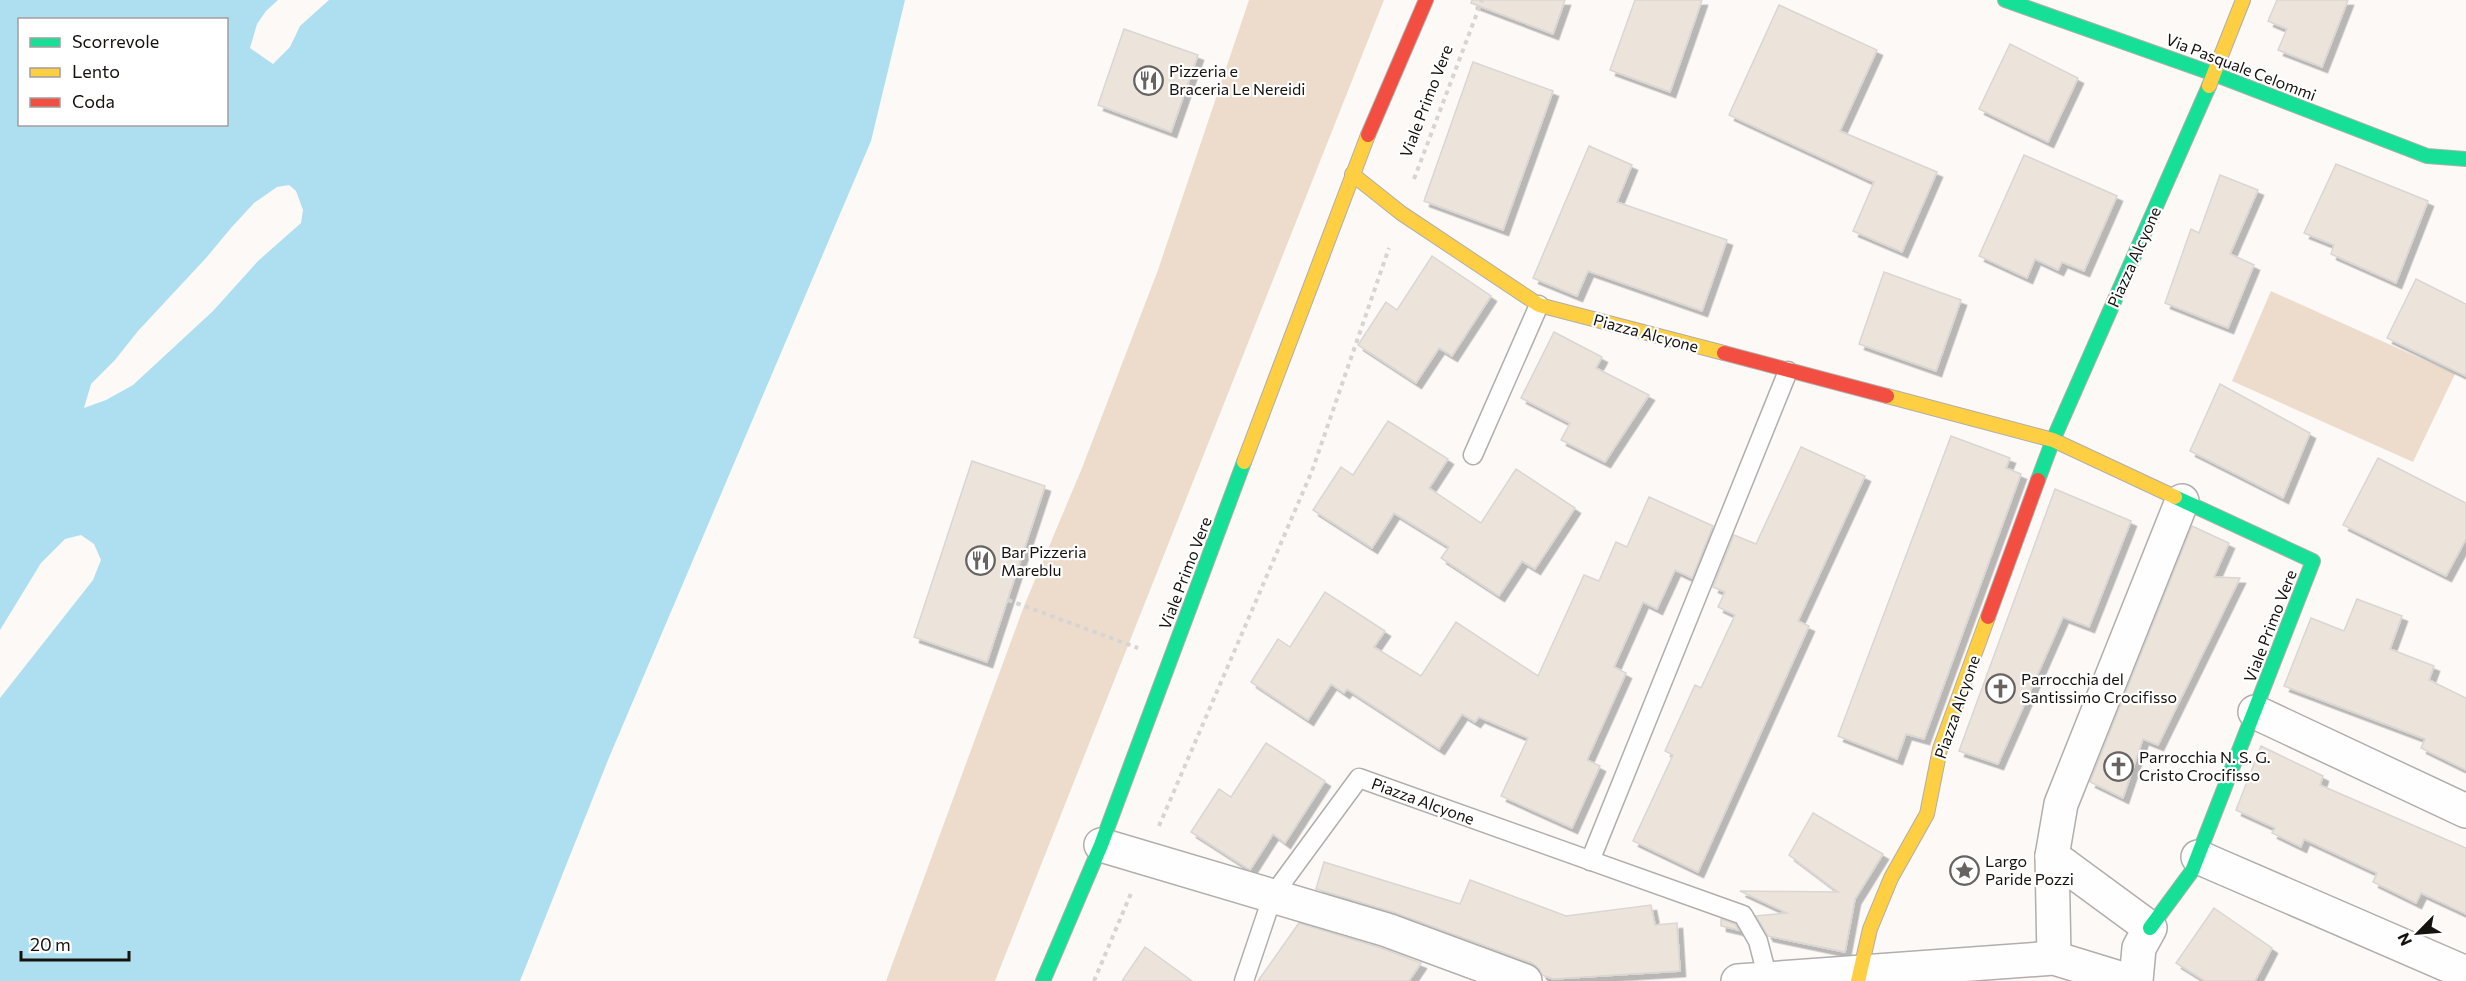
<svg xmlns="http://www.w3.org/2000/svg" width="2466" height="981" font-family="Commissioner,sans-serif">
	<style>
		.green { fill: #eddccc }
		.water { fill: #aedff0; fill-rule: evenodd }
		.pier { fill: #fcf9f7 }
		.building { fill: #ece3db; stroke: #dad6d3; stroke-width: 1.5; filter: url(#shadow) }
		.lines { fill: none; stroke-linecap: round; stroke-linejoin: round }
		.lane-casing { stroke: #b1aeab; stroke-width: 21 }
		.street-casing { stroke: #b1aeab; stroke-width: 36 }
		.fast-casing { stroke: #b1aeab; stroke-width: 16 }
		.slow-casing { stroke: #b1aeab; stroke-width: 16 }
		.jam-casing { stroke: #b1aeab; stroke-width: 16 }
		.path { stroke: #d6d5d4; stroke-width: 4; stroke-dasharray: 4.5 4.5; stroke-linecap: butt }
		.lane { stroke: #fffefe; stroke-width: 18 }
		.street { stroke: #fffefe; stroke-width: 33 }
		.fast { stroke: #16e098; stroke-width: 14 }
		.slow { stroke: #ffcf43; stroke-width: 14 }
		.jam { stroke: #f24e42; stroke-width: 14 }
		.labels { text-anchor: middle; stroke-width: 4.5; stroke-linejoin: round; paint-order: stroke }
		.street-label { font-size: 16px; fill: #16120e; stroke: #fff }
		.poi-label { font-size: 16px; fill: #16120e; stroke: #fff; text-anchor: start }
	</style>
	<defs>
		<filter id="shadow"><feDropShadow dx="5.5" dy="5.5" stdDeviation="0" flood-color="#0004"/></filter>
	</defs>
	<rect width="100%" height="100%" fill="#fcf9f7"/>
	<g class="green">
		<path d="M1249,0H1384L995,981H886L1024,606L1082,468L1158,270Z"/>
		<path d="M2271,291L2455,374L2413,462L2232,381Z"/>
	</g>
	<path class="water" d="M0,0H905L871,141L608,760L520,981H0ZM20,20H226V124H20Z"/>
	<g class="pier">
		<path d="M278,0H329L300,26L290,47L273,64L250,48L257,24L266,11Z"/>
		<path d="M289,185L296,191L303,210L301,223L258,261L213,311L133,385L106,400L84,408L91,384L115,360L138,331L206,258L231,228L254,203L277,187Z"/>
		<path d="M81,535L94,544L101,560L93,580L0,698V630L41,563L65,539Z"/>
	</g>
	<g class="building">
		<path d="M1472,0H1565L1553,34L1471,3Z"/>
		<path d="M1635,0H1702L1670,92L1610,70Z"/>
		<path d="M2277,0H2348L2322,67L2278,50L2287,29L2268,21Z"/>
		<path d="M1779,5L1877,50L1840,131L1937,172L1902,252L1853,231L1874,182L1729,115Z"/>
		<path d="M1124,29L1198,55L1171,132L1098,105Z"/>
		<path d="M2010,44L2078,78L2048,142L1979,109Z"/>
		<path d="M1473,62L1553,91L1503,230L1424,201Z"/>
		<path d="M1589,146L1632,165L1617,202L1727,240L1702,311L1588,271L1577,296L1533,278Z"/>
		<path d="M2024,155L2117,196L2084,271L2062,262L2058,270L2035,259L2027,278L1979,256Z"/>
		<path d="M2336,164L2428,201L2396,283L2331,254L2334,245L2304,233Z"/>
		<path d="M2220,175L2258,190L2230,254L2254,265L2228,328L2165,303L2191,229L2199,233Z"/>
		<path d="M1432,256L1491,296L1452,356L1439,348L1416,383L1358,345L1386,302L1397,310Z"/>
		<path d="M1884,272L1961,300L1936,371L1859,344Z"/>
		<path d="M2416,279L2466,304V376L2387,338Z"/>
		<path d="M1554,332L1602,357L1596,368L1649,395L1605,462L1561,440L1570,423L1521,398Z"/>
		<path d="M2220,384L2310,433L2283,498L2190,451Z"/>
		<path d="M1388,421L1448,459L1429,488L1481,523L1516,469L1575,508L1535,569L1522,561L1499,596L1441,558L1449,547L1394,513L1372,548L1313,510L1341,467L1353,475Z"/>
		<path d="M1951,436L2010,458L2006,468L2021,474L1924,739L1906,734L1897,759L1838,736Z"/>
		<path d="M1801,447L1865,476L1798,621L1809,626L1698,872L1633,841L1673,755L1665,751L1695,685L1701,688L1735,615L1718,607L1725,592L1713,587L1734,535L1756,544Z"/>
		<path d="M2378,458L2466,503V539L2446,576L2343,525Z"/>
		<path d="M972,461L1045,486L987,662L914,637Z"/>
		<path d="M2055,489L2131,521L2089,627L2063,617L1998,764L1959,751Z"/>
		<path d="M1649,497L1713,526L1692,578L1675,570L1657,609L1643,602L1614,667L1626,673L1587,760L1600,766L1572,828L1501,796L1528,738L1479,717L1475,722L1462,714L1439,749L1347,689L1344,693L1331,684L1308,720L1251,682L1278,639L1290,647L1325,592L1385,631L1374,647L1421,676L1456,622L1538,676L1584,575L1599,581L1616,542L1627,547Z"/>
		<path d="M2192,526L2229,543L2214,577L2240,578L2158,745L2143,739L2123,798L2090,782Z"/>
		<path d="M2357,599L2402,616L2390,649L2434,666L2429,680L2466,698V770L2421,748L2425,739L2284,686L2311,618L2344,631Z"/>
		<path d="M1266,743L1325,781L1285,843L1273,834L1250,870L1191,832L1219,789L1231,797Z"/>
		<path d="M2261,746L2323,776L2320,785L2466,848V914L2421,893L2416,903L2373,882L2377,873L2304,839L2301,847L2272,833L2275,828L2236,810Z"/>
		<path d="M1813,813L1883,854L1855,899L1845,952L1768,936L1756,916L1787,913L1740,891L1838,892L1789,855Z"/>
		<path d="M1324,862L1460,904L1470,880L1566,916L1651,905L1655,925L1677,923L1680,971L1553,979L1542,975L1539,969L1532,963L1393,912L1316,889Z"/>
		<path d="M2214,908L2272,948L2255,981H2205L2176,963Z"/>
		<path d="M1721,919L1735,924L1739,930L1721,926Z"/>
		<path d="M1299,923L1381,948L1421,963L1409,981H1258Z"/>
		<path d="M1145,947L1192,981H1122Z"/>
	</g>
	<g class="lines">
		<defs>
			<g id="lane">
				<path d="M1473,455L1539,305"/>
				<path d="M1590,861L1788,371"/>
				<path d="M1244,981L1273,895L1359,778L1743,915L1758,941L1768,979"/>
			</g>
			<g id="street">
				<path d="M2255,712L2466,811"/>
				<path d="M1101,845L1387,930L1525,981"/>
				<path d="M2052,856L2061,804L2182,501"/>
				<path d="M2198,857L2466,973"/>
				<path d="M2054,958L2052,856L2150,928L2139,948L2136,981"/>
				<path d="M1738,981L2054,958L2129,981"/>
			</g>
			<g id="fast">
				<path d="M2005,0L2214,74L2427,156L2466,159"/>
				<path d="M2038,480L2053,440L2209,86"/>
				<path d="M2150,928L2192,871L2313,561L2175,497"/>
				<path d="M1043,981L1101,845L1244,462"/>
			</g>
			<g id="slow">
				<path d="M2209,86L2243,0"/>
				<path d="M1352,174L1401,213L1539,305L1724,353"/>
				<path d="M1887,396L2053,440L2175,497"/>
				<path d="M1244,462L1368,135"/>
				<path d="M1858,981L1870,929L1891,878L1927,814L1940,749L1988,617"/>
			</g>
			<g id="jam">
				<path d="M1368,135L1426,0"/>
				<path d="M1724,353L1887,396"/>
				<path d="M1988,617L2038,480"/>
			</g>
		</defs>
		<use href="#lane" class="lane-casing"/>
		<use href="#street" class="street-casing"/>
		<use href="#fast" class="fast-casing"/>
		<use href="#slow" class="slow-casing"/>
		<use href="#jam" class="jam-casing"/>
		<g class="path">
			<path d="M1414,179L1482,0"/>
			<path d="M1008,600L1138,648"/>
			<path d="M1159,826L1312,471L1389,248"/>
			<path d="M1094,981L1132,891"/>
		</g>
		<use href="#lane" class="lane"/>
		<use href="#street" class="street"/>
		<use href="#fast" class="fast"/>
		<use href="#slow" class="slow"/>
		<use href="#jam" class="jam"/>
	</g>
	<defs>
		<symbol id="restaurant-ring" viewBox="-11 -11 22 22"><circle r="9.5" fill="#fff" stroke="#666360" stroke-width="1.5"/><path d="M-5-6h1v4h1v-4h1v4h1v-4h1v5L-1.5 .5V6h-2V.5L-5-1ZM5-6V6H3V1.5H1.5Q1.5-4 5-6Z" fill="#666360"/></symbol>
		<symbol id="church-ring" viewBox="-11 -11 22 22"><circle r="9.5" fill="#fff" stroke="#666360" stroke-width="1.5"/><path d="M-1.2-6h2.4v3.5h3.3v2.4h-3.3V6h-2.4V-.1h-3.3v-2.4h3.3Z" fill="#666360"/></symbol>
		<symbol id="sight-ring" viewBox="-11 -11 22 22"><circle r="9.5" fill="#fff" stroke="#666360" stroke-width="1.5"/><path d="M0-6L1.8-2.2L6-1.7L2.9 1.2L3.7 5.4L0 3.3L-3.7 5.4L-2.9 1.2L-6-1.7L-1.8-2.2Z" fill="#666360"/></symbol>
	</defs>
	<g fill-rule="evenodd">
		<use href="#restaurant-ring" x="1132" y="64" width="33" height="33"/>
		<use href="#restaurant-ring" x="964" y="544" width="33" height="33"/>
		<use href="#church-ring" x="1984" y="672" width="33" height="33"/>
		<use href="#church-ring" x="2102" y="750" width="33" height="33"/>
		<use href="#sight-ring" x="1948" y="854" width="33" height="33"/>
	</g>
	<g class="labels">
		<g class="street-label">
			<text transform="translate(2241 67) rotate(21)" y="6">Via Pasquale Celommi</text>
			<text transform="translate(1426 101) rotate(-69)" y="6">Viale Primo Vere</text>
			<text transform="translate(2134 257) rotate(-66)" y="6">Piazza Alcyone</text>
			<text transform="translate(1646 333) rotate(15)" y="6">Piazza Alcyone</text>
			<text transform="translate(1185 573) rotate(-69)" y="6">Viale Primo Vere</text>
			<text transform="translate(2270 626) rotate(-69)" y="6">Viale Primo Vere</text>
			<text transform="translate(1957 707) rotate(-71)" y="6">Piazza Alcyone</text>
			<text transform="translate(1423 801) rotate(20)" y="6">Piazza Alcyone</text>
		</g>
		<g class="poi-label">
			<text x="1169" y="77">Pizzeria e<tspan x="1169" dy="18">Braceria Le Nereidi</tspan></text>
			<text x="1001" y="558">Bar Pizzeria<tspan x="1001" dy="18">Mareblu</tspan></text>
			<text x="2021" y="685">Parrocchia del<tspan x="2021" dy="18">Santissimo Crocifisso</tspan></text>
			<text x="2139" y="763">Parrocchia N. S. G.<tspan x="2139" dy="18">Cristo Crocifisso</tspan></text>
			<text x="1985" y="867">Largo<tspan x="1985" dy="18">Paride Pozzi</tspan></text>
		</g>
	</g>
	<rect x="18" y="18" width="210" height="108" fill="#ffffff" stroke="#a2a09f" stroke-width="1.5"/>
	<rect x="30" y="38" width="30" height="9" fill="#16e098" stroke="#a2a09f" stroke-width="1.5"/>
	<text x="72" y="48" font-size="18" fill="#16120e">Scorrevole</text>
	<rect x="30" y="68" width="30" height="9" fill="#ffcf43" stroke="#a2a09f" stroke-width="1.5"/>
	<text x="72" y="78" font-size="18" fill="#16120e">Lento</text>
	<rect x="30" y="98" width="30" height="9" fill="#f24e42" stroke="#a2a09f" stroke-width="1.5"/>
	<text x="72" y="108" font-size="18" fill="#16120e">Coda</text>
	<g transform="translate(2418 933) rotate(245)" stroke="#ffffff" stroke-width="4.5" paint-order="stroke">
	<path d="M0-4.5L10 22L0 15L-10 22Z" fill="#16120e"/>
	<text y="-9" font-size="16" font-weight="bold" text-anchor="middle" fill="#16120e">N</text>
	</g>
	<path d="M21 951v9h108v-9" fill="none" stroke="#16120e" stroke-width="3"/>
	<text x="30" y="951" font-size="18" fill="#16120e" stroke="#ffffff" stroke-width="4.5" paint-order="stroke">20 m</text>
</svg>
